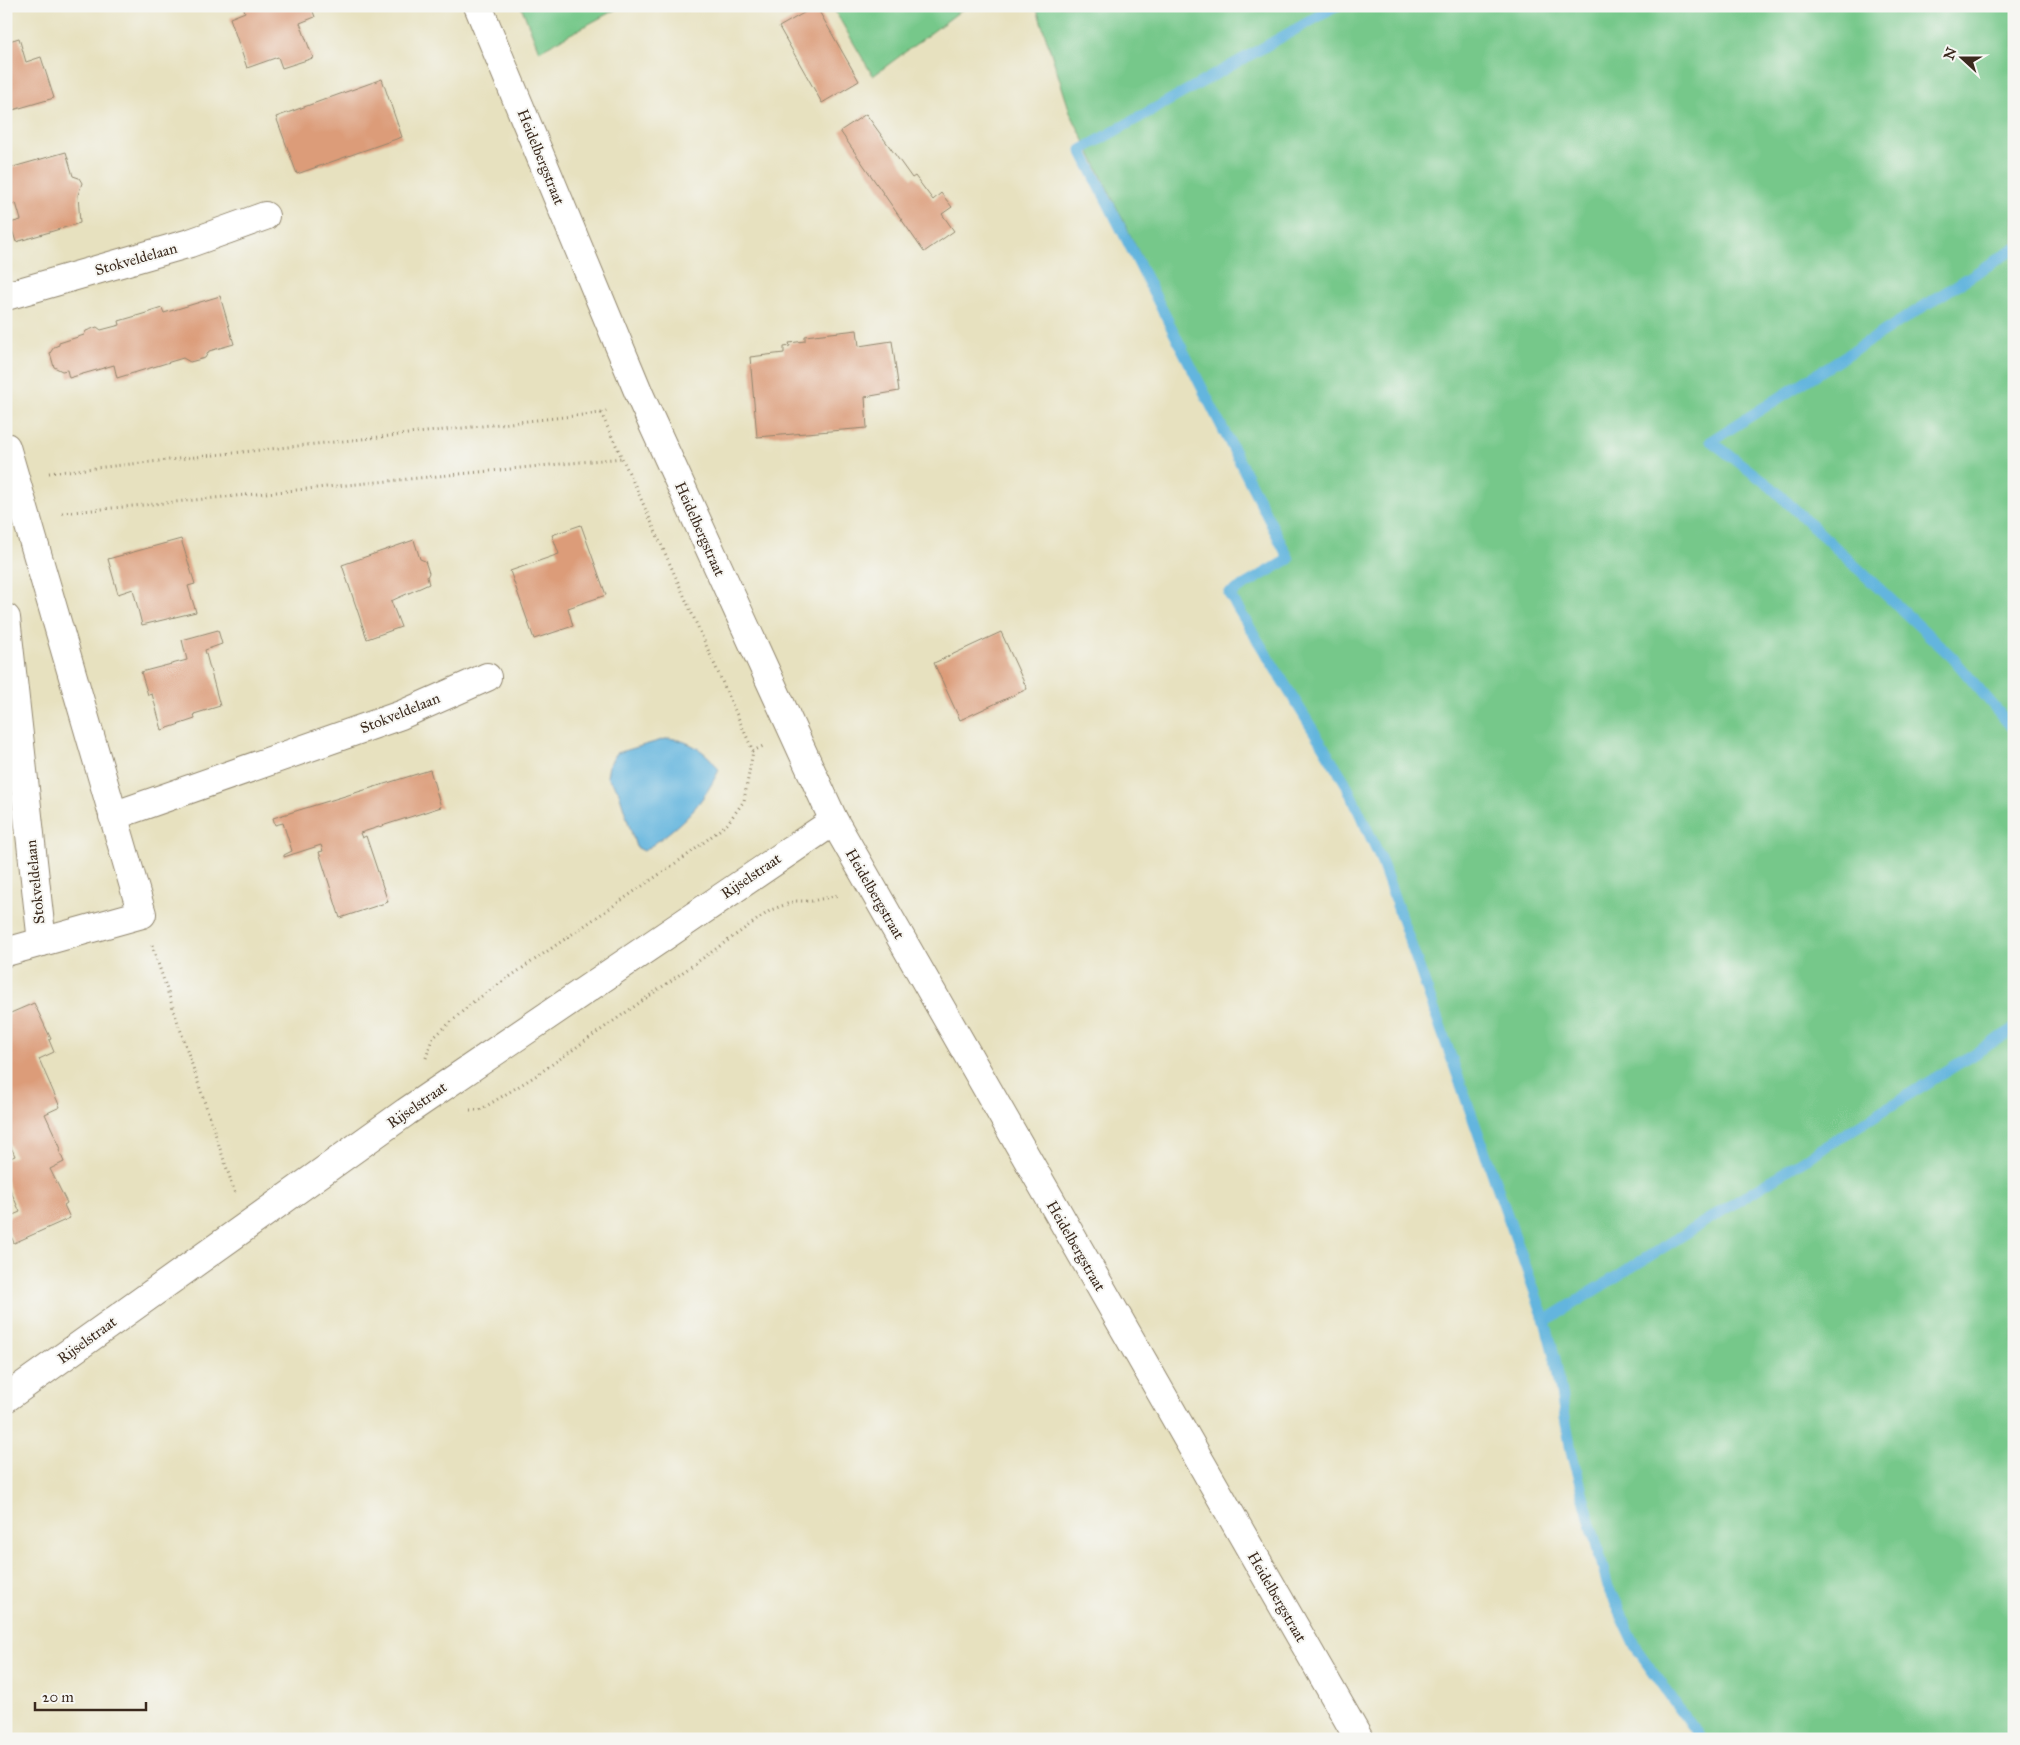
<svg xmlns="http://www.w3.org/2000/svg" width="2020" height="1745" font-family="'IM FELL Great Primer',serif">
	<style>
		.green { fill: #76c88a; stroke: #587954 }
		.water { fill: #63b5de; stroke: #4f707e }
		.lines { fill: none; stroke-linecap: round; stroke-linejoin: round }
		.stream { stroke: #63b5de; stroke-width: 11 }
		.building { fill: #dc9c79 }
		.minor-casing { stroke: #91866e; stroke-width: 30 }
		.major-casing { stroke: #91866e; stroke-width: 30 }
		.path { stroke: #91866e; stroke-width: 3; stroke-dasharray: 1 4; stroke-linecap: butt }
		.minor { stroke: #fff; stroke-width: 28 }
		.major { stroke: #fff; stroke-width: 28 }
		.labels { text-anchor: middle; stroke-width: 4; stroke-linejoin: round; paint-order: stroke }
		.street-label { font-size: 15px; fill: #3b2a1e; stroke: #f6f6f2 }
	</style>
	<rect width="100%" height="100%" fill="#f6f6f2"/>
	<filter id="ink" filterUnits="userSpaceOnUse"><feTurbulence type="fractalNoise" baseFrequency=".02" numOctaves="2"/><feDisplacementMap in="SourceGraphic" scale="10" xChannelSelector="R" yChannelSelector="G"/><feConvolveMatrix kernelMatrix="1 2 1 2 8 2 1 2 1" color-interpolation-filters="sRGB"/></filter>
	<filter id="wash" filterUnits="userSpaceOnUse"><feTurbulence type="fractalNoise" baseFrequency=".0096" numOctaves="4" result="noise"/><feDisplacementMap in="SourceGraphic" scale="20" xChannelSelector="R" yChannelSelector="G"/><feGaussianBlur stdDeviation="1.12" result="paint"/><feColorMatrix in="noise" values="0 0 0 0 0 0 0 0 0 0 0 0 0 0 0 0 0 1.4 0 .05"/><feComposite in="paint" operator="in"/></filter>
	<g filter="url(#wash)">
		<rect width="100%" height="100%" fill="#e7e1bf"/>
		<g class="green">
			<path d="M521,6H622L539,51Z"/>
			<path d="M832,6H967L873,76Z"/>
			<path d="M1036,6H2014V1739H1701L1638,1651L1608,1587L1571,1451L1555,1359L1545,1321L1379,855L1345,782L1229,594L1288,558L1070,112Z"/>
		</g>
		<path class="water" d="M669,738C690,741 708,752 719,770C700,809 679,826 644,851L636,847L618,790L607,777L609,765L617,753Z"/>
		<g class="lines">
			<g class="stream">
				<path d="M1337,6L1081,150L1289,559L1229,594L1345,782L1379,855L1545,1321L1555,1359L1571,1451L1608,1587L1638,1651L1701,1739"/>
				<path d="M2014,249L1711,441L1771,487L1952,657L2014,730"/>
				<path d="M1545,1321L2014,1029"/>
			</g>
		</g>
		<g id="blocks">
			<g class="building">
				<path d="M243,6H311L315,17L300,23L313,58L282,68L278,57L247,68L230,18L245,12Z"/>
				<path d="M816,6L859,81L822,103L779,27Z"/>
				<path d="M19,38L26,62L41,57L54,98L6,112V42Z"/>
				<path d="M382,79L402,137L297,174L276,117Z"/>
				<path d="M866,114L912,178L915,176L933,200L941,193L952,207L942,214L954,231L924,252L840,131Z"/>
				<path d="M66,152L73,176L79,178L82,183L78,195L80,223L16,242L10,223L21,220L16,203L12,205L6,185V169Z"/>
				<path d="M220,296L234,344L209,351L205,358L190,362L183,358L117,378L114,365L69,378L67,370L62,371L54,367L50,353L54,347L59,345V343L84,335L86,331L97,327L101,330L120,325L119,321L143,314L162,308L164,313Z"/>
				<path d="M857,330L859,346L892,341L899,391L865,397L867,428L757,437L750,357L784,353V347L790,346L789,343L805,341V336Z"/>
				<path d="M581,525L606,595L568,608L573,626L534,639L510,571L559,554L552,535Z"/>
				<path d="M181,539L195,584L188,586L196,612L142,625L133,589L118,594L108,559Z"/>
				<path d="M414,540L420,559L425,561L429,573L427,577L429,584L391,601L401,627L367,639L342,565Z"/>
				<path d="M218,630L222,644L205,650L220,706L194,714L195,719L162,730L152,694L148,695L141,672L187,660L182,640Z"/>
				<path d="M1001,632L1027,689L960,720L934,663Z"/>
				<path d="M430,770L441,807L360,833L362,838L366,836L388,902L340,918L319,852L323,851L321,845L284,857V855L292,851L283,823L275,825L273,818Z"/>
				<path d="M34,1003L51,1039L49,1040L54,1052L39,1059L60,1107L45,1114L61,1149L59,1150L64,1162L50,1169L67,1203L64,1205L70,1218L14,1243L6,1225V1218L20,1212L6,1180V1160L15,1156L6,1136V1103L10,1101L6,1094V1015Z"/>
			</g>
		</g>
	</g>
	<g filter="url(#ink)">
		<use href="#blocks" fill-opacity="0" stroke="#91866e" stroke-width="1"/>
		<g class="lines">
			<defs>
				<g id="minor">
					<path d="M6,296L190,243L265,216"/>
					<path d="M6,447L142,914L6,952"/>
					<path d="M6,618L42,942"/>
					<path d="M113,816L401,715L487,677"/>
					<path d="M6,1398L406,1112L834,821"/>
				</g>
				<path id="major" d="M478,6L640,396L834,821L1359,1739"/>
			</defs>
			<use href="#minor" class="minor-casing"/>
			<use href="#major" class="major-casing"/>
			<g class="path">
				<path d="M601,413L637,490L753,751L763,746"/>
				<path d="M49,473L601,413L609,410"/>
				<path d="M62,513L622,458"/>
				<path d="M152,945L235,1193"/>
				<path d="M426,1058L432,1039L473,1002L689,854L727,824L744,801L753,751"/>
				<path d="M470,1110H480L537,1075L771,910L795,901H812L839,895"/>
			</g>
			<use href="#minor" class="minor"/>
			<use href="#major" class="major"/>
		</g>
	</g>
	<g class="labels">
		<g class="street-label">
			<text transform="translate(541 157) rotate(68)" y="5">Heidelbergstraat</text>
			<text transform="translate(136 259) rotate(-16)" y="5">Stokveldelaan</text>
			<text transform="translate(700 529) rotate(66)" y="5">Heidelbergstraat</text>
			<text transform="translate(400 713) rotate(-22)" y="5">Stokveldelaan</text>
			<text transform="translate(751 876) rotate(-34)" y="5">Rijselstraat</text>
			<text transform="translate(35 882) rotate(-96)" y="5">Stokveldelaan</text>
			<text transform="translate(875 894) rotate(60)" y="5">Heidelbergstraat</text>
			<text transform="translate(417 1105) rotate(-35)" y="5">Rijselstraat</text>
			<text transform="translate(1076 1246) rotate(60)" y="5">Heidelbergstraat</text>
			<text transform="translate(87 1340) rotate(-36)" y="5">Rijselstraat</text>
			<text transform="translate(1277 1597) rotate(60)" y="5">Heidelbergstraat</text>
		</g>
	</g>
	<rect width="2020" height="1745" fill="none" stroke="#f6f6f2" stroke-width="25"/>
	<g transform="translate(1962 58) rotate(291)" stroke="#f6f6f2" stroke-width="4" paint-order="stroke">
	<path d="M0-4L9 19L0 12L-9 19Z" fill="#3b2a1e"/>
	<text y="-8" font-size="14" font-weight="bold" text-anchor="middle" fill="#3b2a1e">N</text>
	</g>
	<path d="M35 1702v8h111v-8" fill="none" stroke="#3b2a1e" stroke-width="2.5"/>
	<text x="42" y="1702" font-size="15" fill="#3b2a1e" stroke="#f6f6f2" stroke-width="4" paint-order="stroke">20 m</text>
</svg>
